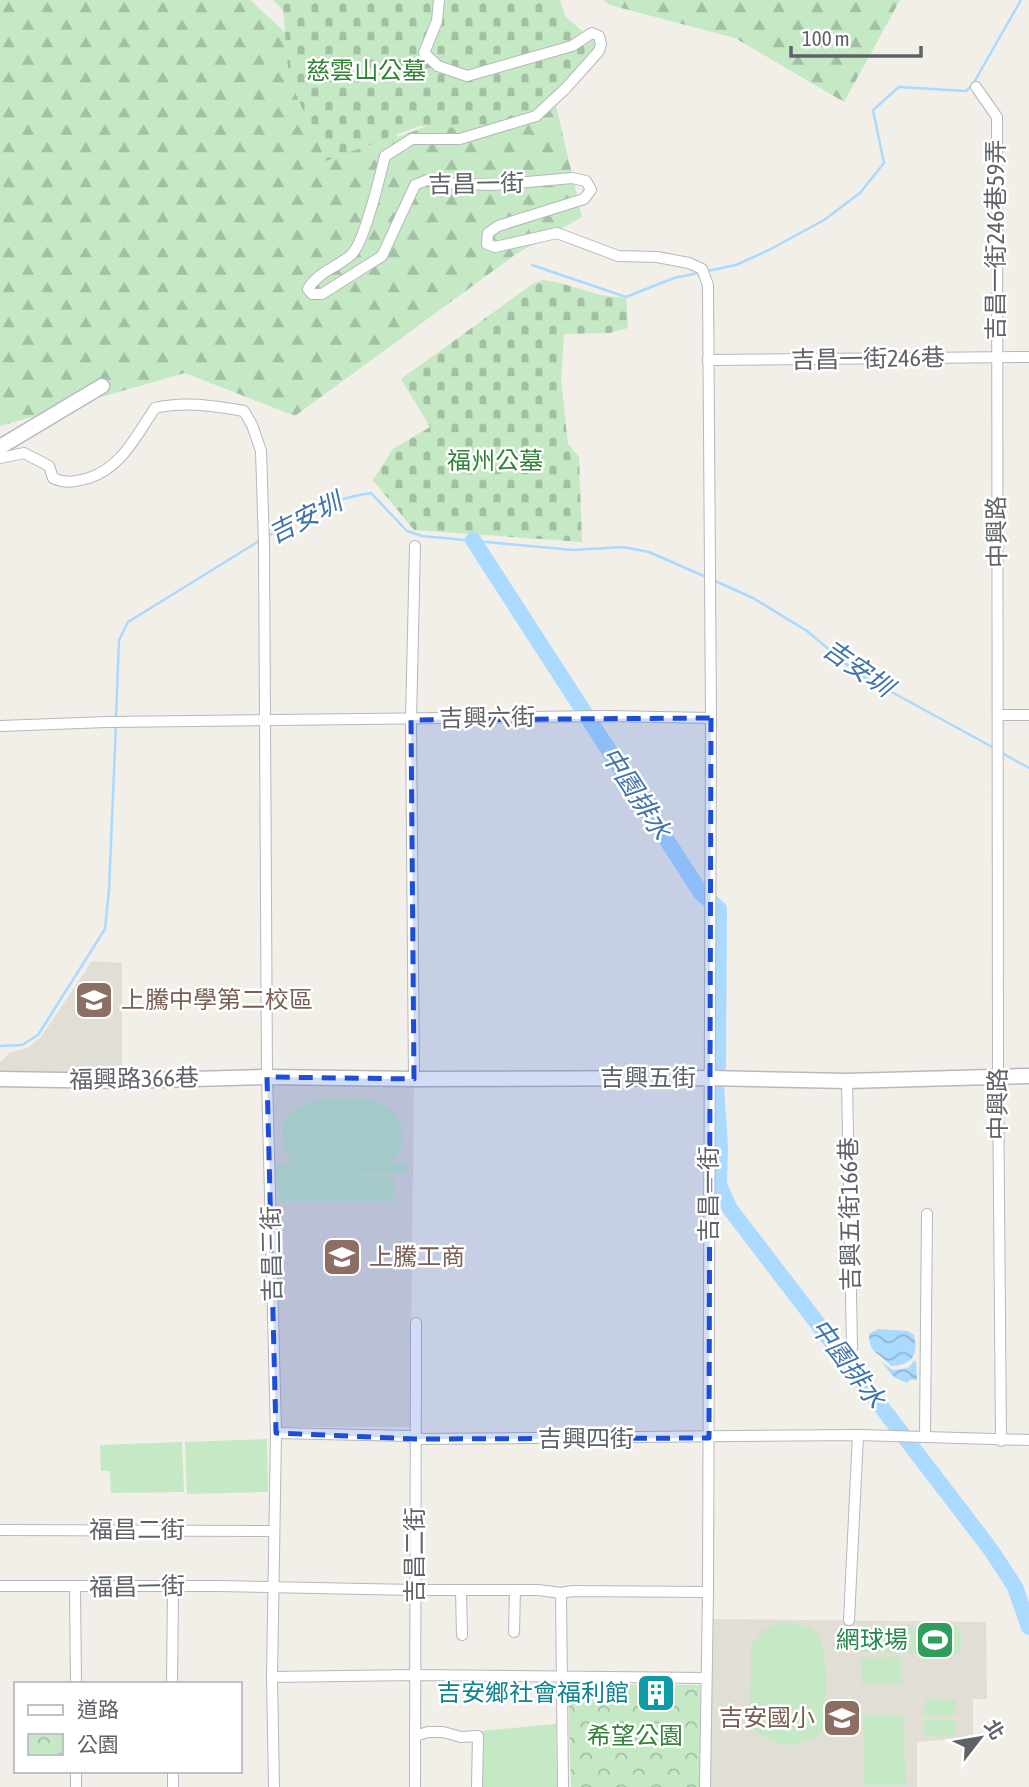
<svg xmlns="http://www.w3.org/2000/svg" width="1029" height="1787" font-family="'Asap Condensed','Noto Sans TC',sans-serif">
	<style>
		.education { fill: #e1ded6 }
		.green { fill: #c5e8c5 }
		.forest { fill: url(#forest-firs) }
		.cemetery { fill: url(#cemetery-stones) }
		.park { fill: url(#park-crowns) }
		.water { fill: url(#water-waves) }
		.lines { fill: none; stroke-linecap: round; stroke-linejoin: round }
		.stream { stroke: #aadaff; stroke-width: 2.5 }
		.river { stroke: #aadaff; stroke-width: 16 }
		.street-casing { stroke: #b5b8bc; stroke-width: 12 }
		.secondary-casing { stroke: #b6babf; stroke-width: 17 }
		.street { stroke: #fff; stroke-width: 10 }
		.secondary { stroke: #fff; stroke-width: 14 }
		.marked { fill: #1d4ed8; fill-opacity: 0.2; stroke: #1d4ed8; stroke-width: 5; stroke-dasharray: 14 9; stroke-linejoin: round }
		.labels { text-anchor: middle; stroke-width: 5; stroke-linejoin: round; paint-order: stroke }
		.park-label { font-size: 24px; fill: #348238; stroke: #fff }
		.street-label { font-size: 24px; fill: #5f6368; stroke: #fff }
		.education-label { font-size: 24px; fill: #785e54; stroke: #fff; text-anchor: start }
		.leisure-label { font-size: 24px; fill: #27864d; stroke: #fff; text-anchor: end }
		.culture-label { font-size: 24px; fill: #0d838f; stroke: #fff; text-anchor: end }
		.water-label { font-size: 26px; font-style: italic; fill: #4174aa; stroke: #fff }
	</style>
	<defs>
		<pattern id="forest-firs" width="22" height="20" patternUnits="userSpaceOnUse" patternTransform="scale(1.75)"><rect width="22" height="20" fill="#c5e8c5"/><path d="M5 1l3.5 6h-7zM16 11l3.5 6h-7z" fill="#a3c0a4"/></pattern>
		<pattern id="cemetery-stones" width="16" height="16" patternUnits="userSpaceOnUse" patternTransform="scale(1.75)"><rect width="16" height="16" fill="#c5e8c5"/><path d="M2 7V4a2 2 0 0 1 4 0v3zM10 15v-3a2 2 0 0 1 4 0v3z" fill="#a3c0a4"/></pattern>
		<pattern id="park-crowns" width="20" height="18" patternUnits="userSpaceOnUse" patternTransform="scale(1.75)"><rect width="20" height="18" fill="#c5e8c5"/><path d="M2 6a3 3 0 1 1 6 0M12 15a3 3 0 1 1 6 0" fill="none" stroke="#a3c0a4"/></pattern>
		<pattern id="water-waves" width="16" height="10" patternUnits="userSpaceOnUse" patternTransform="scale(1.75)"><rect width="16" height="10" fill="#aadaff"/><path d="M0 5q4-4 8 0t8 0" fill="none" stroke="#8eb4d2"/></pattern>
	</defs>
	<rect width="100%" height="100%" fill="#f1efe8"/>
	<g class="education">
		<path d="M92,961L122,963V1075L0,1078V1062L10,1053L29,1047L41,1037Z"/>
		<path d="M414,1084L410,1427H274L270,1086Z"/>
		<path d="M712,1619L986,1622L987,1699H973V1738L917,1742V1787H711Z"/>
	</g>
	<g class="green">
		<path d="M321,1100C337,1100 360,1097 376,1101C404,1109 410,1142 392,1163H407V1174L272,1175V1164L295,1165C270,1134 282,1105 321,1100Z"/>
		<path d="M278,1176H394L393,1201H279Z"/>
		<path d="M267,1439L268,1492L187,1494L185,1442Z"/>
		<path d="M182,1442L184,1492L111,1493L110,1471H101L100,1445Z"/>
		<path d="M775,1624C790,1624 806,1622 817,1634C829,1649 827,1713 822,1732C794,1751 775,1749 750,1726L751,1646L764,1630Z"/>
		<path d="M862,1627L904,1628V1653L861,1652Z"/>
		<rect x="909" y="1627" width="52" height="27"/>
		<path d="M901,1657V1683L861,1684L862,1658Z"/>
		<path d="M925,1700H956V1715H924Z"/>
		<path d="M863,1715H903L906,1785H863Z"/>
		<path d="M924,1720H956L955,1735H924Z"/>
		<path d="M556,1724L557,1787H480L481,1731Z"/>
	</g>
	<g class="forest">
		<path d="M0,0H250L398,137L550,80L582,217L516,254L295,416L185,373L0,426Z"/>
		<path d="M603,0H900L844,102L735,38L610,5Z"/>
	</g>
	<g class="cemetery">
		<path d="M273,0H560L565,16L604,50L535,109L483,129L420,126L326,161L289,79L283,10Z"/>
		<path d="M543,280C572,283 597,299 626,297L628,328L610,333L564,334L561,380L568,444L579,457L582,542L414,530L373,480L393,449L430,427L401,379L534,283Z"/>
	</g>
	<path class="park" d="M568,1685H700L701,1787H571Z"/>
	<g class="water">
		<path d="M878,1329L908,1331L914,1335C919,1355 912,1365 891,1366C880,1352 869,1355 869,1334Z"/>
		<path d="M914,1361H916L917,1380H910L907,1383L894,1377L881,1362L893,1370L908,1368Z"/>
	</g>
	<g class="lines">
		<g class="stream">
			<path d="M532,265L626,297L674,278L736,265L769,250L824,220L860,193L884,163L873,110L899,87L966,91L973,84L1021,0"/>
			<path d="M268,536C302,515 332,498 371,493L407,531L422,536L573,550L623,547L649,552L706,577"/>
			<path d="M713,580L753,598L807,631L857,673L994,748"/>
			<path d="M116,718L119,640L128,622L259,541"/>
			<path d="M1000,752L1029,768"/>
			<path d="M0,1046L22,1045L38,1035L105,929L109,890L116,724"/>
		</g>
		<g class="river">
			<path d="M473,540L701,893L719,909L718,1066"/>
			<path d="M716,1085L720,1147L719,1185L730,1209L991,1550L1015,1587L1029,1627"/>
		</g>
		<defs>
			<g id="street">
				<path d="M439,0L437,21L424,53L438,66L467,76L572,46L592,33L599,36L601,44L599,51L566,88L536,116L460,139H412L385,156C380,176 364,244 351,255C336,268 318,272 308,289L312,294H322L382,256L415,185L427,180L440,183L493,185L572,178L586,181L591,190L584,199L498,226L488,233L487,244L495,247L557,233L618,256L657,257L689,263L702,269L708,285L711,718L708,1592L705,1787"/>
				<path d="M976,87L997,117L998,1076L1001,1441"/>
				<path d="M708,360L1029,357"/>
				<path d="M0,458L24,453L49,466L53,478C66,484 74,482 89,478C122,467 136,436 155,408C186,401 213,406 244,411L252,425L261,451L264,544L267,1077L276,1433L272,1677L274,1787"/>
				<path d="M999,715H1029"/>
				<path d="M0,726L107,722L606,716L711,718"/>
				<path d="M414,1079L411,720L415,546"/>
				<path d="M847,1081L852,1348"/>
				<path d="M276,1433L409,1436L415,1439L858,1435L1029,1440"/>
				<path d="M925,1436L927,1214"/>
				<path d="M0,1530L273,1531"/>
				<path d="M0,1586H220L414,1590H538L561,1593"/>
				<path d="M75,1588L76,1684"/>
				<path d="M461,1590L462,1635"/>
				<path d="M849,1620L858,1435"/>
				<path d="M514,1632L515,1590"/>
				<path d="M272,1677L415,1675L706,1678"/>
				<path d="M172,1684L173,1588"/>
				<path d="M415,1736L428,1732H443L461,1737L478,1736L477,1787"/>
				<path d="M76,1771V1787"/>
				<path d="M173,1771V1787"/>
				<path d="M415,1787L416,1323"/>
				<path d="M563,1787L561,1593L572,1591L708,1592"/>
			</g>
			<g id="secondary">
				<path d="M0,447L102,386"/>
				<path d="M0,1079L122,1081L267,1077L414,1079L709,1078L847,1081L1029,1076"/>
			</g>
		</defs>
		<use href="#street" class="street-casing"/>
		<use href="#secondary" class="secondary-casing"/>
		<use href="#street" class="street"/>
		<use href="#secondary" class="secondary"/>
	</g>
	<path class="marked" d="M711,718L709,1438L415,1439L276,1433L267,1077L414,1079L411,720Z"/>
	<defs>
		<symbol id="school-square" viewBox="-11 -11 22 22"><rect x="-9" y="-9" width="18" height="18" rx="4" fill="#8d6e63" stroke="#fff"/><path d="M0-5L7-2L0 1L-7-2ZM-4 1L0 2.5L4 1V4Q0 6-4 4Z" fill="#fff"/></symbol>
		<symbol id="stadium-square" viewBox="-11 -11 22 22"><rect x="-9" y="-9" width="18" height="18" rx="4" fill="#2e9e5b" stroke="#fff"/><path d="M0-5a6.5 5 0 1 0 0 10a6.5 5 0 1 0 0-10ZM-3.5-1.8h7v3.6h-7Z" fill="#fff"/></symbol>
		<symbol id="building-square" viewBox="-11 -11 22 22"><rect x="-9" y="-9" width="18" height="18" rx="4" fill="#0f9aa8" stroke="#fff"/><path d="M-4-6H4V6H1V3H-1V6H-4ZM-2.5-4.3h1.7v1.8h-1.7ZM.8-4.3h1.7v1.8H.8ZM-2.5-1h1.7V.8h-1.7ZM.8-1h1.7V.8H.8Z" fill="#fff"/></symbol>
	</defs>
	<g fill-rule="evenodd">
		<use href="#school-square" x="72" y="978" width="44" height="44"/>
		<use href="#school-square" x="320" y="1235" width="44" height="44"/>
		<use href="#stadium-square" x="913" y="1618" width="44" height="44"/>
		<use href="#building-square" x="634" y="1671" width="44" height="44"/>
		<use href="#school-square" x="820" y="1696" width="44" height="44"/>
	</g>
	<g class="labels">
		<g class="park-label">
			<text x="366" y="79">慈雲山公墓</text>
			<text x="495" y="469">福州公墓</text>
			<text x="635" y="1744">希望公園</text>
		</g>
		<g class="street-label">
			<text transform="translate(476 184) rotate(-1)" y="8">吉昌一街</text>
			<text transform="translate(996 240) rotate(-90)" y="8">吉昌一街246巷59弄</text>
			<text transform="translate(868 359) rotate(-1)" y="8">吉昌一街246巷</text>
			<text transform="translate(997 532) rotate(-91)" y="8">中興路</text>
			<text transform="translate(487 718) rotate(-1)" y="8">吉興六街</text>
			<text x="648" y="1086">吉興五街</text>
			<text transform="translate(134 1079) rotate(-1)" y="8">福興路366巷</text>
			<text transform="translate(998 1104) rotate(-90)" y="8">中興路</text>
			<text transform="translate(709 1194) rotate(-90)" y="8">吉昌一街</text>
			<text transform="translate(850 1214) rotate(-91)" y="8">吉興五街166巷</text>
			<text transform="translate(272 1254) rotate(-91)" y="8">吉昌三街</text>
			<text x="586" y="1447">吉興四街</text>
			<text x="137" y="1538">福昌二街</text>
			<text transform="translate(415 1555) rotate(-90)" y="8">吉昌二街</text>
			<text transform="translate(137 1587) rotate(-1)" y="8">福昌一街</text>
		</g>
		<g class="education-label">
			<text x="121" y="1008">上騰中學第二校區</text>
			<text x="369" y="1265">上騰工商</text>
			<text x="815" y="1726" text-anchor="end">吉安國小</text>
		</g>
		<g class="leisure-label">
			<text x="908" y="1648">網球場</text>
		</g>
		<g class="culture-label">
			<text x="629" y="1701">吉安鄉社會福利館</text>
		</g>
		<g class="water-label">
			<text transform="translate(305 518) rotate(-27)" y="9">吉安圳</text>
			<text transform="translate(858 668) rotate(35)" y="9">吉安圳</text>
			<text transform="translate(636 793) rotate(57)" y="9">中園排水</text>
			<text transform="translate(848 1363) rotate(53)" y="9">中園排水</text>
		</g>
	</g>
	<rect x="14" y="1682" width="228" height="91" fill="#ffffff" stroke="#bfc1c3" stroke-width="2"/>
	<rect x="28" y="1705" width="35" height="10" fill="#ffffff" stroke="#bfc1c3" stroke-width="2"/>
	<text x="77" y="1717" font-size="21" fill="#5f6368">道路</text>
	<rect x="28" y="1734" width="35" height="21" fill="url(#park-crowns)" stroke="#bfc1c3" stroke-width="2"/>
	<text x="77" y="1752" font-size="21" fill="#5f6368">公園</text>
	<g transform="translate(980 1738) rotate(59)" stroke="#ffffff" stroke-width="5" paint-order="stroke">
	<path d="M0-5L12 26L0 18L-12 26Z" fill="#5f6368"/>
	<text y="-10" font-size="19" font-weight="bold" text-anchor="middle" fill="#5f6368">北</text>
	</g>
	<path d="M791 46v10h130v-10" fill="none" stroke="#5f6368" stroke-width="3.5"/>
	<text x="802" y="46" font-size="21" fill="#5f6368" stroke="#ffffff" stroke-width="5" paint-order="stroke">100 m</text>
</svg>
